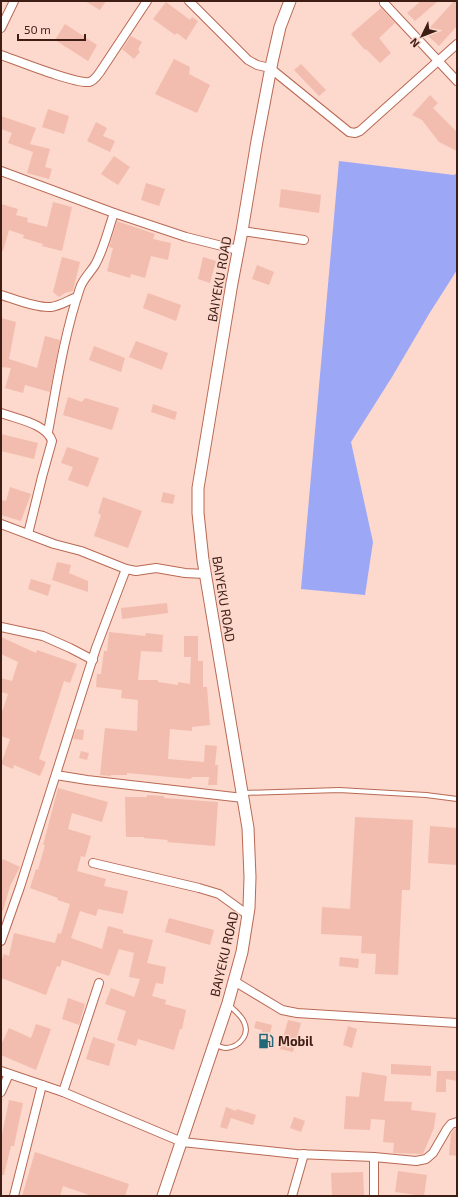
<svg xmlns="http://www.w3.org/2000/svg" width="458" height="1197" font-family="'Exo 2',sans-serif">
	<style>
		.green { fill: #9ca8f6 }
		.building { fill: #f2bdae }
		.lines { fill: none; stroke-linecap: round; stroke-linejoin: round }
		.service-casing { stroke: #b96953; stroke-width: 6 }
		.minor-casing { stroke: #b96953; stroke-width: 10 }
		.secondary-casing { stroke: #b96953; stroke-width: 13 }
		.service { stroke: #fff; stroke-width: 4 }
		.minor { stroke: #fff; stroke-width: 8 }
		.secondary { stroke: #fff; stroke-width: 11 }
		.labels { text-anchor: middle; stroke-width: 3; stroke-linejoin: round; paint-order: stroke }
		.street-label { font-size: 13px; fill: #3e1d14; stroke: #fcd8cd }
		.poi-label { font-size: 13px; font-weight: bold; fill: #3e1d14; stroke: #fcd8cd; text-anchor: start }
	</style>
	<rect width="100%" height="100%" fill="#fcd8cd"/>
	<path class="green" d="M339,161L454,175L457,173V270L429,314L392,377L351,442L373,542L365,595L301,589Z"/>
	<g class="building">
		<path d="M85,1H106L100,10Z"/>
		<path d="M421,1H438L415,21L407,13Z"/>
		<path d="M454,1H457V26L439,46L425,33Z"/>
		<path d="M166,2L190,20L192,17L198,21L186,40L177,33L175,35L153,19Z"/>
		<path d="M381,8L395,23L379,38L391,53L380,63L366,49L365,50L351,34Z"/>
		<path d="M65,24L97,45L88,61L55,40Z"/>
		<path d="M131,36L142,42L138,49L140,52L134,59L122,49Z"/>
		<path d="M174,59L190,67L189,74L210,85L197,113L155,94Z"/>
		<path d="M301,64L326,90L319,96L294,70Z"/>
		<path d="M430,95L438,103L433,108L457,132V151L439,142L422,120L412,115Z"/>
		<path d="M48,109L69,116L64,134L42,127Z"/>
		<path d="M1,116L36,128L30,144L50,149L45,167L52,169L49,179L27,173L33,152L8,143L12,133L1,129Z"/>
		<path d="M96,122L107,128L103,136L115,141L110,152L87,141Z"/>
		<path d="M114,156L130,167L118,185L101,174Z"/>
		<path d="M146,183L165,189L159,206L141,200Z"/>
		<path d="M281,189L321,195L319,213L279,207Z"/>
		<path d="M53,202L72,207L62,251L42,246L43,244L23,238L24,235L9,230L3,251H1V204L18,209L16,215L28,218L27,222L47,227Z"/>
		<path d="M117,221L155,234L153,239L171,243L168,260L151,256L145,278L131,274L130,278L107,271L113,248L109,247Z"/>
		<path d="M62,257L80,262L73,291L65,293L59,297L53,292Z"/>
		<path d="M203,257L216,261L210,283L198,279Z"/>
		<path d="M257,265L274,272L269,285L252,279Z"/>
		<path d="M148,293L181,305L176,321L143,308Z"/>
		<path d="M1,318L16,322L9,359L37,368L45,336L60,340L50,392L25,385L23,393L5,388L11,368L1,367Z"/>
		<path d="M136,341L168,353L162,370L129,357Z"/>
		<path d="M94,346L125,358L121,372L89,360Z"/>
		<path d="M68,397L82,402L85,398L119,408L112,430L63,415Z"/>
		<path d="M153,404L177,412L175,420L151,412Z"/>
		<path d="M1,434L38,443L34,459L1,451Z"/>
		<path d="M67,447L99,458L88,487L68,480L73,467L61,463Z"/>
		<path d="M10,487L31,494L21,521L1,515V500L6,501Z"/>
		<path d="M163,492L175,495L173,504L161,502Z"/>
		<path d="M103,497L142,511L128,548L94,536L101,515L98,513Z"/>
		<path d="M57,562L71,565L69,573L88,581V592L52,580Z"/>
		<path d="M31,579L51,585L48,596L28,589Z"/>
		<path d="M167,603L168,613L122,619L121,608Z"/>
		<path d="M109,632L145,636L146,633L163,635L162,652L141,651L138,680H158V682L178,685V682L190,684L191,657H184V636H198V661H203V687H207L210,725L192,727V731L170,729L168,759L204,762L205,745L217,746L215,765H218L217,785H208L209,777H192L191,779L127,773V775H111V776L100,775L105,728L137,731L138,700L121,698L122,690L96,687L97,674H101L104,651H107Z"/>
		<path d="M1,637L36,653L37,650L77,664L70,683L64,681L39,759L46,762L40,776L14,765L13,769L1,764L10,739L1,736V715L8,694L1,692V678L12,681L18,662L1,654Z"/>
		<path d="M76,729L84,730L83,740L73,739Z"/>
		<path d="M81,751L89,753L87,760L79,758Z"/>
		<path d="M58,788L108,802L102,822L72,813L68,829L91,836L85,857L81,856L77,871L106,879L104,886L128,891L123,914L98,909L96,916L80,911L71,938L102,949L108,926L123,930V933L153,940L147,963L166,967L163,984L156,983L152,996L166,1000L165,1004L186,1010L182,1029H180L174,1050L138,1039L136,1046L117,1040L126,1011L105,1004L111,988L134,997L140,979L129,977L134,953L119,949L109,976L62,960L60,967L57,966L46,995L1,978V961L4,954L9,956L14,933L55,943L58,933L61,934L70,904L57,900L58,898L30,888L36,869L38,870L45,845H43Z"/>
		<path d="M147,795L164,796V798L218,802L215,846L167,842L168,840L144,838V837H126L125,797H147Z"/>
		<path d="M355,817L413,820L410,890H402L398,975L375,974L376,954L361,953L362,936L321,934L322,907L350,909Z"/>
		<path d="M430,826L457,828V865L428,863Z"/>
		<path d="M3,859L20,867L10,886L3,911H1V863Z"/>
		<path d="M169,918L214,930L210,945L165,932Z"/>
		<path d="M340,957L359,959L358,968L339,966Z"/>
		<path d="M68,998L85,1004L79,1025L62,1019Z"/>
		<path d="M288,1020L301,1023L293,1052L280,1049Z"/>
		<path d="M256,1021L272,1025L266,1050L258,1048L262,1030L254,1028Z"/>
		<path d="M36,1024L51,1029L36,1070L1,1055V1045L9,1028L31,1038Z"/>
		<path d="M348,1026L357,1029L352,1048L343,1045Z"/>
		<path d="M93,1037L115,1044L109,1066L86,1059Z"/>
		<path d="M391,1064L431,1066V1076L391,1074Z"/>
		<path d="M437,1071H457V1081L446,1079V1092H436Z"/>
		<path d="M362,1072L387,1076L384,1101L412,1102L411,1110L436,1113L434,1128L423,1154L393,1153L394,1143L383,1142L385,1120L371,1119L370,1130L344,1129L346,1096L359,1097Z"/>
		<path d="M9,1100L23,1103L14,1146H11L4,1175H1V1140Z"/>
		<path d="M226,1107L236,1111L237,1109L256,1115L253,1125L231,1118L227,1129L220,1127Z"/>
		<path d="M294,1117L305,1121L301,1132L290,1128Z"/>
		<path d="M457,1128V1156L449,1155L451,1134L454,1129Z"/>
		<path d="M35,1152L129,1184L125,1196H92L63,1186L60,1196H22Z"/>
		<path d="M398,1171L427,1175L424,1196L395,1192Z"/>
		<path d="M363,1172L364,1196H332L331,1173Z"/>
	</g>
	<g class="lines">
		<defs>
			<g id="service">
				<path d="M244,793L339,790L426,795L457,799"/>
				<path d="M214,1044C218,1046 223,1048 226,1048C240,1047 250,1034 244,1022C241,1015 234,1010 229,1005"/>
			</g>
			<g id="minor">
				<path d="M189,1L248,60L257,65L270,68L349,132L355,133L360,131L457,44"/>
				<path d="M384,3L457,81"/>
				<path d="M1,28L14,1"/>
				<path d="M1,55C18,61 75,84 89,82C94,81 97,76 100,72L147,1"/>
				<path d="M1,171L114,213L186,237L238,250"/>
				<path d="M242,231L304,240"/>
				<path d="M1,295C15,299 36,308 51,307C60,306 69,300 77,297"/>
				<path d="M1,413C17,419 47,424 52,441L42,477L28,534"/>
				<path d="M48,432C57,384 64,335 80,288C83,279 90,273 95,265C104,249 108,230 114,213"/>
				<path d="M1,524L54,544L81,551L126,569L136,571L156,568L185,573L205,574"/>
				<path d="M1,627L43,636L70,648L93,660"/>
				<path d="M56,775L87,780L243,798"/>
				<path d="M93,863L199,888L219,894L248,915"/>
				<path d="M1,941L20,887L96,648L126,569"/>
				<path d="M234,981L282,1010L297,1013L457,1023"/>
				<path d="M1,1071L63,1092L182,1142L296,1154L374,1157L416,1161L426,1159L433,1153L447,1129L451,1124L457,1122"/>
				<path d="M1,1092L9,1074"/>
				<path d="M63,1092L99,983"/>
				<path d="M374,1157V1196"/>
				<path d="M14,1196L42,1085"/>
				<path d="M292,1196L304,1154"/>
			</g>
			<path id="secondary" d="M163,1196L228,1003L242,952L249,908L250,877L248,828L203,560L198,513V488L232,283L242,231L257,141L272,62L280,27L290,1"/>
		</defs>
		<use href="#service" class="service-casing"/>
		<use href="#minor" class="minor-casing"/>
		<use href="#secondary" class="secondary-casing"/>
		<use href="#service" class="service"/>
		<use href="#minor" class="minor"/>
		<use href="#secondary" class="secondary"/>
	</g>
	<defs>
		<symbol id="fuel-bare" viewBox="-9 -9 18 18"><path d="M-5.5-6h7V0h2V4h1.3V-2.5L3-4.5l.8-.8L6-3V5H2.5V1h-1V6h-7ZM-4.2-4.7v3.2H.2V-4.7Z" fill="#226878" stroke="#fcd8cd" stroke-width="2.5" paint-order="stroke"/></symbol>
	</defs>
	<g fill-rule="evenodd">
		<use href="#fuel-bare" x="255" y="1030" width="22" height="22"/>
	</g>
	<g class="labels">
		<g class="street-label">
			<text transform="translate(219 279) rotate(-80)" y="5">BAIYEKU ROAD</text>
			<text transform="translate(224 599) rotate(81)" y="5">BAIYEKU ROAD</text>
			<text transform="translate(224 954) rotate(-77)" y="5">BAIYEKU ROAD</text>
		</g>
		<g class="poi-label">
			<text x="278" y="1046">Mobil</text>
		</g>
	</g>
	<rect width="458" height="1197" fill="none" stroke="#3e1d14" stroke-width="4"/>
	<g transform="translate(422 36) rotate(227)" stroke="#fcd8cd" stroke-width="3" paint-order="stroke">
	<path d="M0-3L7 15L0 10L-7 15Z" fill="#3e1d14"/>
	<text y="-6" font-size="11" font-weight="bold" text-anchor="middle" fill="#3e1d14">N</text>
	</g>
	<path d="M18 34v6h67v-6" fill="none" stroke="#3e1d14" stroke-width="2"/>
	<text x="24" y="34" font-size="12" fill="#3e1d14" stroke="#fcd8cd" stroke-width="3" paint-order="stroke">50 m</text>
</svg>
